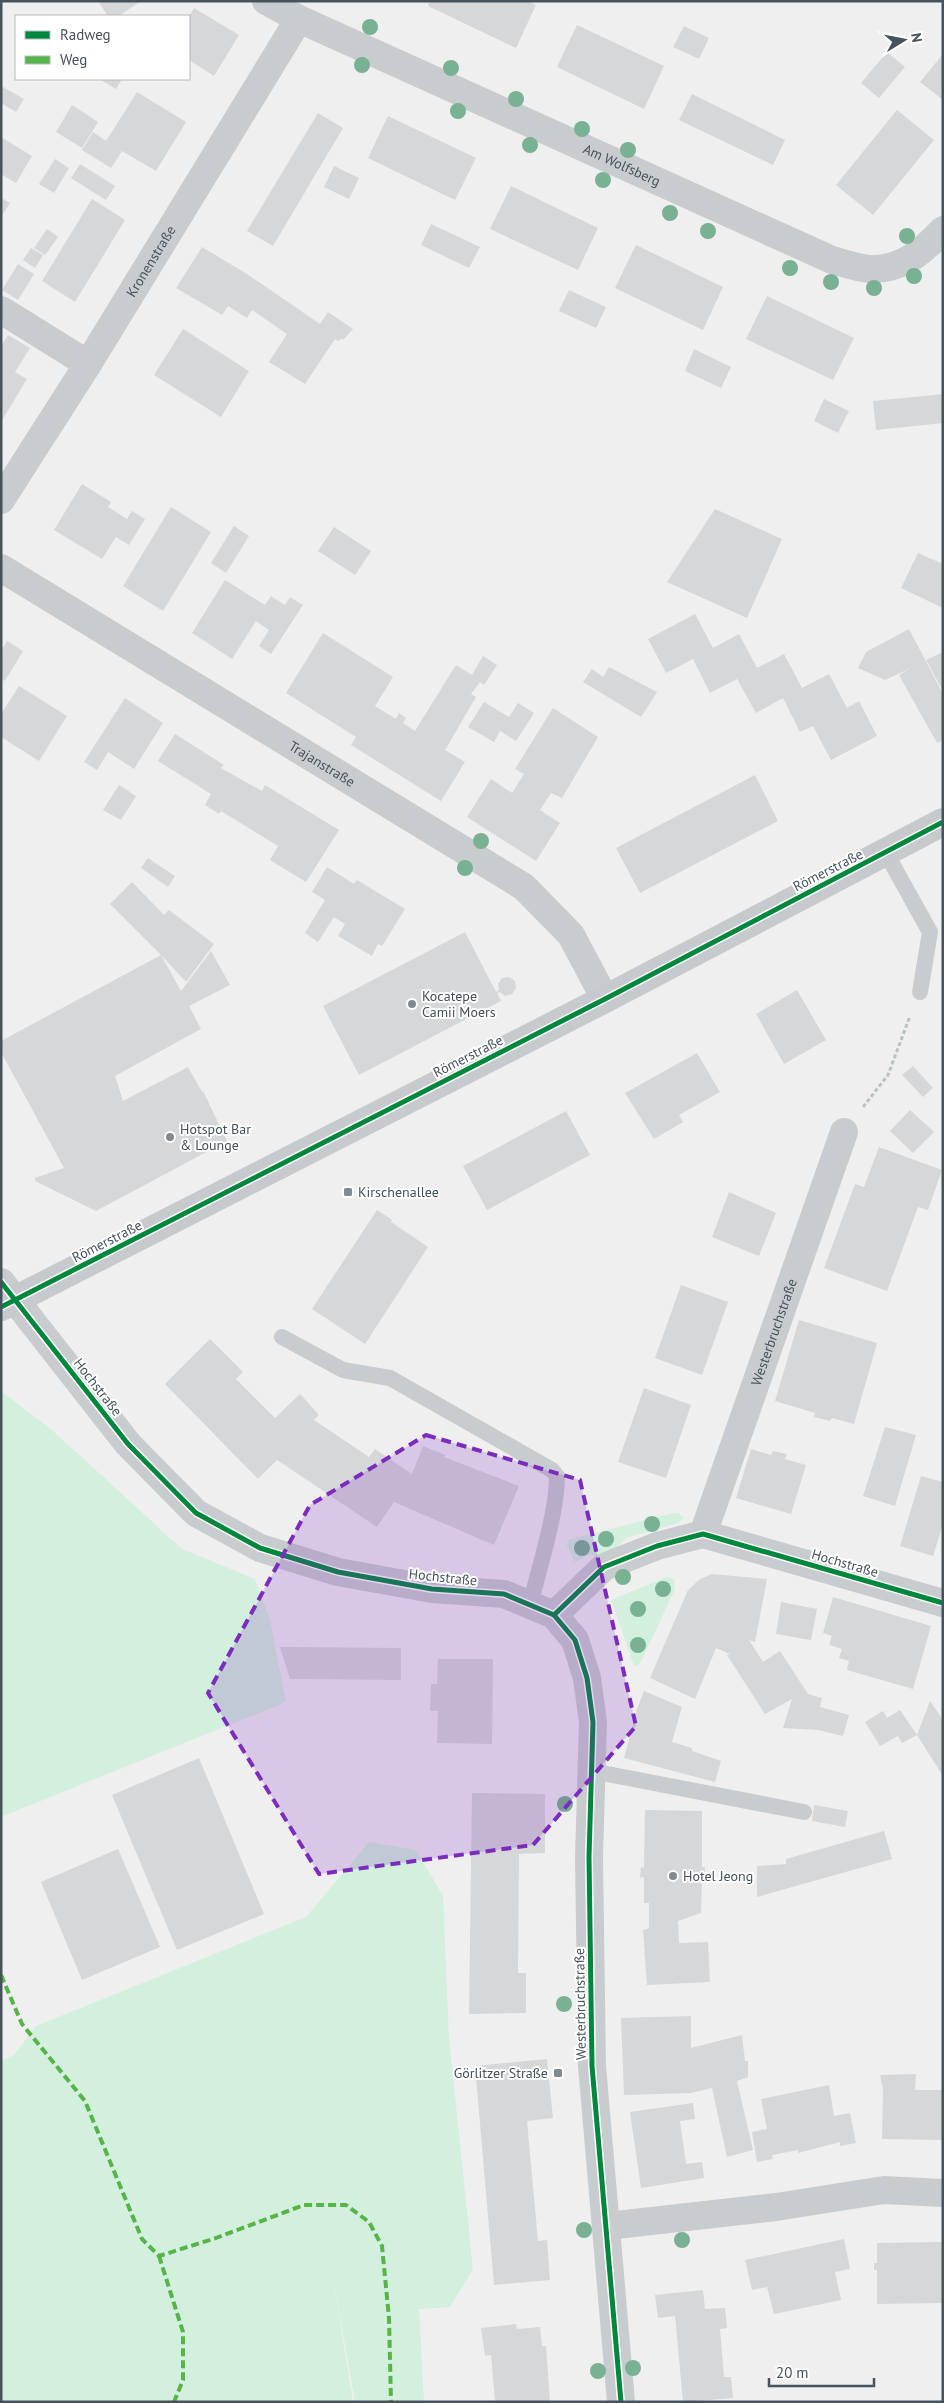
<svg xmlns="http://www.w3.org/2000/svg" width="944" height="2403" font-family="'PT Sans',sans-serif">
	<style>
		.green { fill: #d3efdd }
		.building { fill: #d6d7d8 }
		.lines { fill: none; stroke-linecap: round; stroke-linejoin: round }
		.path { stroke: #b7c4bf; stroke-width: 3; stroke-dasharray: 4 2.5; stroke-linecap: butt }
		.lane { stroke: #c9ccce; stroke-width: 16 }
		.street { stroke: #c9ccce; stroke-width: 28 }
		.primary { stroke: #c6cacc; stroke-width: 28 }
		.quiet { stroke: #57b448; stroke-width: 4; stroke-dasharray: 8 4; stroke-linecap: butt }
		.cycleway-casing { stroke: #fff; stroke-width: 8 }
		.cycleway { stroke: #00873e; stroke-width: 5 }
		.tree { fill: #78b193 }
		.marked { fill: #7b2cbf; fill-opacity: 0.2; stroke: #7b2cbf; stroke-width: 4; stroke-dasharray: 10 6; stroke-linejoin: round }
		.poi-dot { fill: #828a8f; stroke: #fff; stroke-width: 2 }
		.labels { text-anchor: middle; stroke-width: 4; stroke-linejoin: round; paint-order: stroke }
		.street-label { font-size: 14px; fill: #46535c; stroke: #fff }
		.poi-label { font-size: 14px; fill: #46535c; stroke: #fff; text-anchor: start }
	</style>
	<rect width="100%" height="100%" fill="#f0efef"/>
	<g class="green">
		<path d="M1,1391L52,1430L182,1549L255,1579L270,1620L286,1702L1,1817Z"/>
		<path d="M673,1513H679L684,1518L678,1523L626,1538L619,1546L597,1556L590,1554L575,1562L567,1546L568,1540L572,1539Z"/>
		<path d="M667,1577L674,1579L675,1589L640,1664L634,1666L611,1600Z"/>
		<path d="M369,1842L416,1850L443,1896L449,2038L473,2269L450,2307L419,2309L424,2402H355L331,2265L353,2402H1V2061L14,2055L36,2026L306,1917Z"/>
	</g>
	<g class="building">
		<path d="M98,1H141L119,16H108Z"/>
		<path d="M430,1H528L536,5L516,48L428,6Z"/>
		<path d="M194,8L239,35L214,76L189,60V17Z"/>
		<path d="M577,25L664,66L644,109L557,67Z"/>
		<path d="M684,26L709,38L699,59L673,47Z"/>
		<path d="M887,52L905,67L879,98L861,83Z"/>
		<path d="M943,54V100L920,82Z"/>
		<path d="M99,79H122L116,89Z"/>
		<path d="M1,86L24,99L16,112L1,103Z"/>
		<path d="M137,92L186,122L156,171L122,151L111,168L82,150L93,132L106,141Z"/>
		<path d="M692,94L785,140L773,165L679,120Z"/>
		<path d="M72,105L98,122L82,148L56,132Z"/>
		<path d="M897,110L934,140L873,215L836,185Z"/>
		<path d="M318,113L343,128L273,246L247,231Z"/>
		<path d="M388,116L476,158L455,200L368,158Z"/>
		<path d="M1,137L32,156L16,183L1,174Z"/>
		<path d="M55,159L69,168L54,193L39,184Z"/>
		<path d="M80,164L115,186L106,200L71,178Z"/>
		<path d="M334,166L359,178L349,199L324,187Z"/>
		<path d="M511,186L598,228L578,270L490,229Z"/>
		<path d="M1,198L10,203L1,217Z"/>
		<path d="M92,199L125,220L75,302L42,281Z"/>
		<path d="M431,224L480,247L469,268L421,245Z"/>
		<path d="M47,229L58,237L45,255L34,248Z"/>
		<path d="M636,245L723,287L703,330L615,288Z"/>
		<path d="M202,247L247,274L320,324L328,312L353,329L343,340L341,338L339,341L335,339L305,384L269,362L287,334L252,310L247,318L228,306L222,315L176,288Z"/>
		<path d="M31,248L43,255L35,268L23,260Z"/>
		<path d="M18,264L34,274L18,300L2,290Z"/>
		<path d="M569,290L606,307L596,328L559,311Z"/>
		<path d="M767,296L854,338L833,380L746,339Z"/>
		<path d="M183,329L249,371L221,417L154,375Z"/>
		<path d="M8,335L30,348L15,372L27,379L1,422V346Z"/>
		<path d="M694,349L731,367L721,388L685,371Z"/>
		<path d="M943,394V423L876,430L873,401Z"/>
		<path d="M824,399L849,411L838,433L814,421Z"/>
		<path d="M82,484L111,502L108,507L127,519L132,511L145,519L129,545L116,537L102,559L54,530Z"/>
		<path d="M171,507L211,532L163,611L123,586Z"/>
		<path d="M715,509L782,539L747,618L667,582Z"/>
		<path d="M234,526L249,536L226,573L211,563Z"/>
		<path d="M334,527L371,551L355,575L318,551Z"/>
		<path d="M918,553L943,564V608L901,588Z"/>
		<path d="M225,580L265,605L271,596L285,605L290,597L303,605L271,654L259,646L269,630L256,621L232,659L192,633Z"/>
		<path d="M695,614L713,648L739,634L757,668L784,654L802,688L829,674L847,708L859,701L877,736L831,760L813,726L800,732L783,698L756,713L737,679L710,693L693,659L666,673L648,639Z"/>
		<path d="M909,629L943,694V740L937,743L899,675L911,668L885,680L858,668L866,652Z"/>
		<path d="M323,633L393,677L375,706L396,719L399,713L406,718L403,723L415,731L456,665L472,675L483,656L497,665L484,685L480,682L471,694L476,697L445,750L465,762L441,801L351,745L356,737L286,693Z"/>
		<path d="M7,641L23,651L5,681L1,678V651Z"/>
		<path d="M943,652V691L926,660Z"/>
		<path d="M609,667L657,692L641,717L583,682L592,669L603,677Z"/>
		<path d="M19,686L67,716L39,761L1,737V714Z"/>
		<path d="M125,698L163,723L134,769L108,752L97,770L84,762Z"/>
		<path d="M484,702L509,717L518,703L534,713L516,741L500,731L494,742L468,727Z"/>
		<path d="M553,708L598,737L562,798L551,793L540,810L560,823L536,861L467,817L491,779L512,793L524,774L515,769Z"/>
		<path d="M175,734L224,765L221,768L226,771L262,791L265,785L339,830L306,882L270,860L278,846L221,811L219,814L205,805L211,794L158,761Z"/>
		<path d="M755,775L778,821L640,893L616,848Z"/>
		<path d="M119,785L136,796L121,820L103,810Z"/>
		<path d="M148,858L175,876L168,887L141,868Z"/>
		<path d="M327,867L354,884L357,880L405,909L382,946L378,944L372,956L338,936L345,924L334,917L318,942L305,933L325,900L312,892Z"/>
		<path d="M132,882L164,915L169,910L214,944L186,982L161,955L181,991L211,951L230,985L189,1006L201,1029L115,1076L123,1101L188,1067L202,1092L203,1091L227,1141L96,1211L35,1181V1178L64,1168L1,1052V1041L161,955L110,904Z"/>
		<path d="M465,932L496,992L499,990L498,984L502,978L509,977L515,981L516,988L512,994L505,996L500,992L497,993L501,1001L359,1075L323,1006Z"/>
		<path d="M797,990L826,1040L784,1064L756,1014Z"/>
		<path d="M697,1053L720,1092L679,1115L683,1122L654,1139L625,1093Z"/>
		<path d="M913,1066L933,1088L923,1097L902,1075Z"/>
		<path d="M910,1110L934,1132L913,1153L890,1131Z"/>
		<path d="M566,1111L590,1155L487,1210L463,1166Z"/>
		<path d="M879,1147L942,1170L928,1210L918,1207L887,1291L824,1268L855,1184L864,1187Z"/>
		<path d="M729,1192L776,1213L759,1256L712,1237Z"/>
		<path d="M377,1210L392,1220L391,1222L428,1247L365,1344L312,1309Z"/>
		<path d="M681,1285L728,1302L702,1375L655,1358Z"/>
		<path d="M799,1320L877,1343L854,1424L832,1418L830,1421L814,1417L815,1413L775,1401Z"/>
		<path d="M210,1339L243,1372L236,1379L275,1418L300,1394L319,1415L314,1420L369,1457L375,1449L412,1474L423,1446L445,1455L444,1457L519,1486L494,1545L394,1502L377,1527L277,1460L258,1479L165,1384Z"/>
		<path d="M644,1388L691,1405L666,1478L618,1462Z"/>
		<path d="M885,1427L916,1435L895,1506L863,1496Z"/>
		<path d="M751,1449L771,1455L773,1451L787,1454L785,1459L806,1465L791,1514L736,1498Z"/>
		<path d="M921,1476L943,1482V1524L933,1556L900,1546Z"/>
		<path d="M712,1574L767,1579L755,1642L749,1640L763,1662L780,1651L808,1694L822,1698L820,1707L849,1715L843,1736L818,1730L783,1728L792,1699L765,1714L727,1655L730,1654L716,1648L695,1699L650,1678L688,1590L700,1579Z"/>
		<path d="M833,1597L931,1626L913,1689L847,1670L849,1661L839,1658L842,1649L829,1645L832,1636L823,1633Z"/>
		<path d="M781,1602L817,1609L811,1640L776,1634Z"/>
		<path d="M280,1647L401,1648V1680L290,1679Z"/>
		<path d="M438,1659H493L492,1744L437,1743L438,1711H430L431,1684H437Z"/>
		<path d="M644,1691L682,1707L672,1742L692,1748V1751L721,1761L715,1782L624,1758L637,1709Z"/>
		<path d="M930,1701L943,1720V1776L917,1735L902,1743L898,1736L880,1746L865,1722L883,1711L887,1718L900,1710L917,1735Z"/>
		<path d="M199,1758L264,1914L177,1950L112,1795Z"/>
		<path d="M472,1793L545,1794V1853L519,1854L518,1973H526V2013L469,2014Z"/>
		<path d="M814,1805L848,1811L845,1827L812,1821Z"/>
		<path d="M645,1810L702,1811V1867H705V1880H702L701,1913L678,1921L679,1943L708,1942L710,1982L647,1985L643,1930L649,1928V1903H644V1877L640,1878L641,1867L644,1868Z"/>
		<path d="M884,1831L892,1859L757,1897V1866L786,1864V1859Z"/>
		<path d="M118,1849L160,1947L82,1980L41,1882Z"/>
		<path d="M691,2016V2048L742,2035L745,2061H748V2077L737,2081L753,2150L727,2157L712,2088L691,2093L624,2095L621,2018Z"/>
		<path d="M547,2059L553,2118L527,2121L538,2241L547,2240L550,2280L494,2285L475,2066Z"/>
		<path d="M916,2074L915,2090H943V2140L882,2139L883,2090L880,2075Z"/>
		<path d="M829,2085L834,2116L850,2113L856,2143L840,2146V2142L798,2153V2150L772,2155L773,2159L757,2162L752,2132L767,2129L761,2099Z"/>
		<path d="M693,2103L695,2119L680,2121L686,2164L702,2162L704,2178L641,2188L630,2112Z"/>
		<path d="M844,2239L850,2269L835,2272L841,2300L774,2314L767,2287L752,2290L745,2260Z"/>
		<path d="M943,2242V2303L877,2304V2270H874V2263H877V2243Z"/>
		<path d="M703,2290L705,2309L725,2308L727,2328L720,2329L724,2377H731L733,2398L683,2402L675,2316L658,2318L655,2295Z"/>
		<path d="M516,2324L517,2329L540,2327L542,2346H546L550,2402H495L491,2355L485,2356L481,2328Z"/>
	</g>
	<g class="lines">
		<path class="path" d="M863,1107L888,1075L910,1016"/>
		<g class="lane">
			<path d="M886,853L930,932L920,992"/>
			<path d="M282,1337L343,1370L390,1378L552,1470L557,1476C557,1513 539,1568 530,1605"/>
			<path d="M592,1771L804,1812"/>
		</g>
		<g class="street">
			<path id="s1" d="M266,1L299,19L832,260C844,263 857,268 870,269C902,270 922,252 943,230"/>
			<path d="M1,310L88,364"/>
			<path id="s2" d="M1,500L88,364L299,19"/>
			<path id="s3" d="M1,568L524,887L571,935L605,999"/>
			<path d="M1,1282L128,1444L196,1513L260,1548L338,1572L432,1589L504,1594L554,1615L575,1640L587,1678L593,1722L589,1857L592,2066L621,2402"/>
			<path id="s4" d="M703,1534L844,1132"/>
			<path d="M554,1615L604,1567L657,1546L703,1534L943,1603"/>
			<path d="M607,2226L776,2207L884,2190L943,2193"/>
		</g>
		<path class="primary" d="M1,1307L605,999L943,822"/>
		<g class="quiet">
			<path d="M1,1975L22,2024L85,2101L142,2239L159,2256L216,2238L304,2205H346L369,2222L382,2246L389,2318L391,2402"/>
			<path d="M159,2256L183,2332V2380L174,2402"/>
		</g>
		<defs>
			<g id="cycleway">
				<path d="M1,1282L128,1444L196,1513L260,1548L338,1572L432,1589L504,1594L554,1615L575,1640L587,1678L593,1722L589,1857L592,2066L621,2402"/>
				<path d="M1,1307L605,999L943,822"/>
				<path d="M554,1615L604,1567L657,1546L703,1534L943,1603"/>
			</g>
		</defs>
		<use href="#cycleway" class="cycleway-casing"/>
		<use href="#cycleway" class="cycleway"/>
	</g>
	<g class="tree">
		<circle cx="370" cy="27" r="8"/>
		<circle cx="362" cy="65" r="8"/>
		<circle cx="451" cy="68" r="8"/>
		<circle cx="516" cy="99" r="8"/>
		<circle cx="458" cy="111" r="8"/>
		<circle cx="582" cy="129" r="8"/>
		<circle cx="530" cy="145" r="8"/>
		<circle cx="628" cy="150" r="8"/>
		<circle cx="603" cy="180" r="8"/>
		<circle cx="670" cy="213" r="8"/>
		<circle cx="708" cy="231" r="8"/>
		<circle cx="907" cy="236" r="8"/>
		<circle cx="790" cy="268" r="8"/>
		<circle cx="914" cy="276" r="8"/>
		<circle cx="831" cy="282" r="8"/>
		<circle cx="874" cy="288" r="8"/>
		<circle cx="481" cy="841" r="8"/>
		<circle cx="465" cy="868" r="8"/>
		<circle cx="652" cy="1524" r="8"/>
		<circle cx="606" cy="1539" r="8"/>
		<circle cx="582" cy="1548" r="8"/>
		<circle cx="623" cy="1577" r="8"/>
		<circle cx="663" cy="1589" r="8"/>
		<circle cx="638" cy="1609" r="8"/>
		<circle cx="638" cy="1645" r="8"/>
		<circle cx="565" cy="1804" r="8"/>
		<circle cx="564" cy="2004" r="8"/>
		<circle cx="584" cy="2230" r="8"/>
		<circle cx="682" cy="2240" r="8"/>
		<circle cx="633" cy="2368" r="8"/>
		<circle cx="598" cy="2371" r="8"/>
	</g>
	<path class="marked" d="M426,1435L580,1480L636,1726L533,1845L319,1874L208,1693L310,1505Z"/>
	<g class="poi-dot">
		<circle cx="412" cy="1004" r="5"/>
		<circle cx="170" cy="1137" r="5"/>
		<rect x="343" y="1187" width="10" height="10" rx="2.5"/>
		<circle cx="673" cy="1876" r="5"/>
		<rect x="553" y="2068" width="10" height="10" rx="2.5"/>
	</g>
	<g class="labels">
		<g class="street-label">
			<text dy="5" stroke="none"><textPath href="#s1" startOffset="392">Am Wolfsberg</textPath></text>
			<text dy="5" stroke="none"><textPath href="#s2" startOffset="282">Kronenstraße</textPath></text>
			<text dy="5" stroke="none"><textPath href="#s3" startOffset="376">Trajanstraße</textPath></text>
			<text transform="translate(828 870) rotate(-27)" y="5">Römerstraße</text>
			<text transform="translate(468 1056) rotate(-27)" y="5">Römerstraße</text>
			<text transform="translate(107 1241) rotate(-27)" y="5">Römerstraße</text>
			<text dy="5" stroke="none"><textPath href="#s4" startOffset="214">Westerbruchstraße</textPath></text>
			<text transform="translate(98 1387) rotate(52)" y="5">Hochstraße</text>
			<text transform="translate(845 1563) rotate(16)" y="5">Hochstraße</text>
			<text transform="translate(443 1577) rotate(6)" y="5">Hochstraße</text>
			<text transform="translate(580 2004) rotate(-91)" y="5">Westerbruchstraße</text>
		</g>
		<g class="poi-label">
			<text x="422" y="1001">Kocatepe<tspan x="422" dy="16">Camii Moers</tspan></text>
			<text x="180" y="1134">Hotspot Bar<tspan x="180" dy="16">&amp; Lounge</tspan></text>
			<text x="358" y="1197">Kirschenallee</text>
			<text x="683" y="1881">Hotel Jeong</text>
			<text x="548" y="2078" text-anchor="end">Görlitzer Straße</text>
		</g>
	</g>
	<rect width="944" height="2403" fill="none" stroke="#46535c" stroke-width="5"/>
	<rect x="15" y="15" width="175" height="65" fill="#ffffff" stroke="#b5babe"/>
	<rect x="25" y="31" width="25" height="8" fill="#00873e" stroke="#b5babe"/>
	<text x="60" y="40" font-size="15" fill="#46535c">Radweg</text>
	<rect x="25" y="56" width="25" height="8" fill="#57b448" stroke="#b5babe"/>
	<text x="60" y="65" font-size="15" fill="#46535c">Weg</text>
	<g transform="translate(904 40) rotate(80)" stroke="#ffffff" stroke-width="4" paint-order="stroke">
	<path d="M0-4L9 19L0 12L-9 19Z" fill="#46535c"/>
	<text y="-8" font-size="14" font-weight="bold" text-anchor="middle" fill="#46535c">N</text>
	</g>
	<path d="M769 2378v8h105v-8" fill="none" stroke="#46535c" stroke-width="2.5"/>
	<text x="776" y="2378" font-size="15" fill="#46535c" stroke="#ffffff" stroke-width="4" paint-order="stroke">20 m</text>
</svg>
